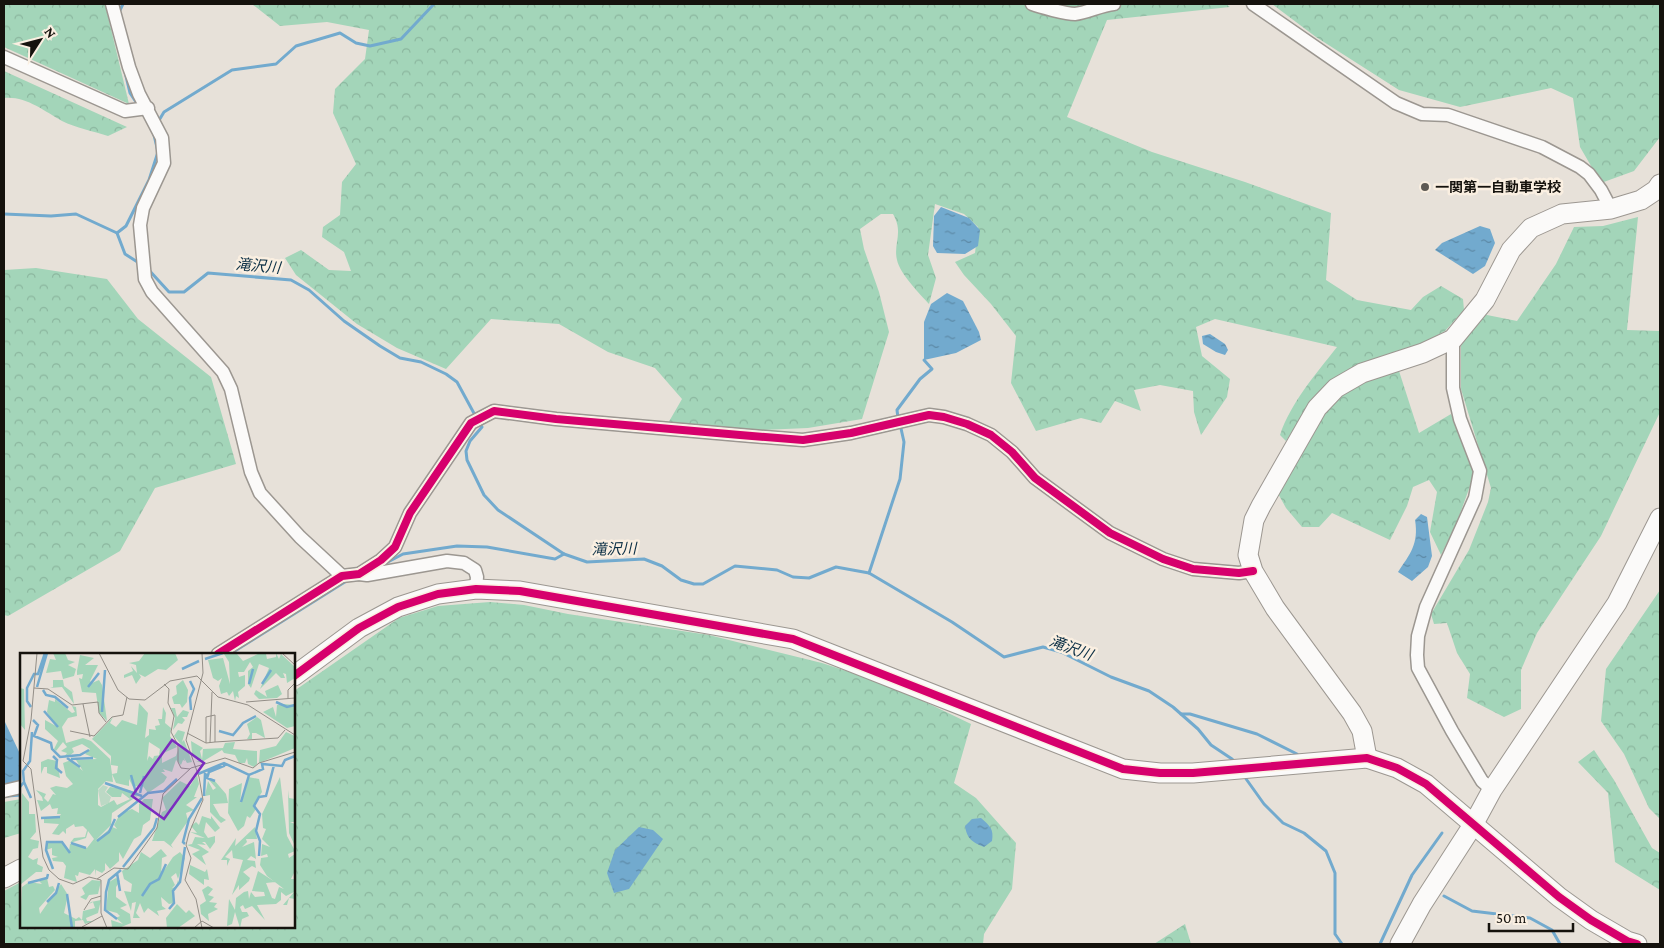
<svg xmlns="http://www.w3.org/2000/svg" width="1664" height="948" font-family="'Crimson Pro','Noto Sans JP',serif">
	<style>
		.forest { fill: url(#forest-crowns) }
		.water { fill: url(#water-ripples) }
		.lines { fill: none; stroke-linecap: round; stroke-linejoin: round }
		.stream { stroke: #72aace; stroke-width: 3 }
		.street-casing { stroke: #9c9791; stroke-width: 15 }
		.secondary-casing { stroke: #9c9791; stroke-width: 21 }
		.street { stroke: #fbfaf9; stroke-width: 12 }
		.secondary { stroke: #fbfaf9; stroke-width: 19 }
		.cycleway-casing { stroke: #faefe1; stroke-width: 11 }
		.cycleway { stroke: #d6006c; stroke-width: 8 }
		.poi-dot { fill: #5e5a54; stroke: #faefe1; stroke-width: 2 }
		.labels { text-anchor: middle; stroke-width: 5; stroke-linejoin: round; paint-order: stroke }
		.poi-label { font-size: 14px; font-weight: bold; fill: #15120d; stroke: #faefe1; text-anchor: start }
		.water-label { font-size: 15px; font-style: italic; fill: #0b2f45; stroke: #faefe1 }
		.inset-river { fill: none; stroke: #72aace; stroke-width: 2.5 }
		.inset-road { fill: none; stroke: #938e87; stroke-width: 1 }
		.view { fill: #7b2cbf; fill-opacity: 0.15; stroke: #7b2cbf; stroke-width: 2.5 }
		.inset-edge { fill: none; stroke: #15120d; stroke-width: 2.5 }
	</style>
	<defs>
		<pattern id="forest-crowns" width="20" height="18" patternUnits="userSpaceOnUse" patternTransform="scale(1.25)"><rect width="20" height="18" fill="#a3d5b9"/><path d="M2 6a3 3 0 1 1 6 0M12 15a3 3 0 1 1 6 0" fill="none" stroke="#8bb69e"/></pattern>
		<pattern id="water-ripples" width="26" height="14" patternUnits="userSpaceOnUse" patternTransform="scale(1.25)"><rect width="26" height="14" fill="#72aace"/><path d="M2 4q2-2 4 0t4 0M15 11q2-2 4 0t4 0" fill="none" stroke="#5c89a6"/></pattern>
	</defs>
	<rect width="100%" height="100%" fill="#e7e1d9"/>
	<g class="forest">
		<path d="M4,4H105L129,104L4,47Z"/>
		<path d="M252,4H1226L1230,7L1107,20L1067,117L1152,152L1245,182L1331,213L1326,280L1357,300L1411,310L1423,297L1441,286L1463,299L1464,310L1445,331L1307,408L1286,441L1280,435C1291,402 1316,374 1337,347L1215,319L1196,327L1202,356L1230,379L1227,397L1201,435L1194,412L1193,391L1160,385L1134,390L1141,411L1115,401L1101,423L1081,418L1036,431L1011,383L1016,336L991,304L964,275L955,262L975,253L978,227L964,214L935,204L928,255L936,278L929,304C920,294 900,274 897,260C893,243 904,233 893,214H881L860,229L864,249L879,292L889,332L862,419L808,428L740,431L667,425L682,399L655,368L608,352L559,324L491,319L446,369L397,348L357,324L296,275L285,258L301,250L329,270L351,271L344,252L322,237L323,227L340,215L342,182L356,164L333,113L335,89L365,59L369,30L327,22L280,26Z"/>
		<path d="M1272,4H1660V137L1634,171L1601,183L1580,147L1573,98L1551,88L1460,107L1399,90L1316,37Z"/>
		<path d="M4,71L127,127L108,136C93,131 76,128 62,121C44,111 26,96 4,98Z"/>
		<path d="M1638,217L1627,330L1660,331V412L1601,536L1537,633L1521,670V709L1504,717L1467,698L1470,674L1457,653L1447,623L1434,624L1431,614L1469,550L1488,502L1491,488L1461,389V346L1471,324L1482,314L1517,321L1556,264L1574,227L1603,226Z"/>
		<path d="M36,268L107,279L138,319L211,377L236,464L155,488L120,551L8,616L4,615V270Z"/>
		<path d="M1399,371L1419,433L1451,414L1471,458L1474,475L1457,522L1441,555L1430,532L1437,492L1429,480L1413,487L1407,506L1390,540L1332,513L1319,527H1302L1286,508L1275,488L1337,393L1368,379Z"/>
		<path d="M1660,590V819L1649,808L1624,754L1601,721L1606,669Z"/>
		<path d="M490,602L524,605L568,614L709,635L822,663L892,686L971,724L954,783L976,798L1016,843L1012,889L984,934L983,944H4V891L21,882V927H294V691L399,618L438,606Z"/>
		<path d="M1594,750L1614,780L1652,848L1660,853V890L1615,862L1608,793L1578,762Z"/>
		<path d="M21,799V833L4,838V802Z"/>
		<path d="M1185,924L1191,944H1154Z"/>
	</g>
	<g class="water">
		<path d="M941,207L969,218L980,230L978,246L965,254L937,253L933,246L934,216Z"/>
		<path d="M1480,226L1490,229L1495,243L1485,266L1473,274L1435,250L1442,243Z"/>
		<path d="M947,293L963,301L979,332L981,340L956,353L924,360V322L931,304Z"/>
		<path d="M1210,334L1225,344L1228,350L1225,355L1216,352L1203,344L1202,336Z"/>
		<path d="M1421,514L1427,517L1432,556L1428,567L1412,581L1398,572C1410,554 1419,544 1415,520Z"/>
		<path d="M4,720L21,756V784L4,787Z"/>
		<path d="M981,818C990,826 994,829 992,841L984,847C972,842 967,839 965,826L972,819Z"/>
		<path d="M639,827L653,830L663,839L629,889L614,893L607,873L615,850Z"/>
	</g>
	<g class="lines">
		<g class="stream">
			<path d="M118,14L123,4"/>
			<path d="M125,72L130,93L138,105"/>
			<path d="M158,122L164,112L232,70L276,64L296,46L340,33L356,43L370,46L401,39L434,4"/>
			<path d="M4,214L51,216L76,214L117,233L125,254L139,263"/>
			<path d="M117,233L126,226L149,180L158,152L154,135"/>
			<path d="M148,269L169,292H184L208,273L291,280L309,290L344,321L380,346L400,358L421,362L446,374L457,382L476,417"/>
			<path d="M898,418L897,410L920,379L932,369L924,360"/>
			<path d="M479,422L482,427L470,441L466,451L467,460L484,495L498,510L564,554L587,562L644,559L662,566L681,580L694,584H703L735,566L777,570L793,577L809,578L836,567L869,573L952,622L1004,657L1043,647L1061,652L1111,677L1149,691L1173,707L1198,729L1211,745L1232,759L1235,763"/>
			<path d="M386,563L403,554L457,546L487,547L555,559L564,554"/>
			<path d="M869,573L900,479L904,442L900,424"/>
			<path d="M230,654L348,580"/>
			<path d="M1181,714H1190L1257,734L1297,754"/>
			<path d="M1244,776L1264,804L1283,823L1304,833L1326,851L1335,873V934L1342,944"/>
			<path d="M7,796L21,795"/>
			<path d="M1444,896L1472,911L1530,918L1552,930L1560,944"/>
			<path d="M1380,944L1412,875L1442,833"/>
		</g>
		<defs>
			<g id="street">
				<path d="M112,4L129,67L139,94L162,138L164,163L143,208L140,225L145,279L152,292L223,372L231,389L251,472L260,493L300,537L342,576"/>
				<path d="M1032,4C1040,7 1066,14 1075,14C1087,13 1101,5 1114,4"/>
				<path d="M1253,4L1396,103L1422,114L1448,115L1542,147L1580,167L1589,174L1601,190L1611,209"/>
				<path d="M4,57L125,111L148,108"/>
				<path d="M1453,339V388L1460,419L1480,471L1475,498L1426,607L1418,636L1417,655L1418,668L1452,731L1482,781L1492,790"/>
				<path d="M359,574L367,575L447,561L464,563L475,570L477,577L476,589"/>
				<path d="M218,654L342,576L359,574L381,560L395,547L410,513L471,423L494,411L556,419L740,435L803,440L851,433L929,415L944,417L967,424L991,435L1012,452L1035,478L1110,533L1163,559L1193,569L1239,573L1253,571"/>
				<path d="M4,791L21,787"/>
			</g>
			<g id="secondary">
				<path d="M294,676L359,628L398,607L438,594L476,589L520,591L793,639L1123,769L1160,773H1193L1367,758L1397,768L1426,784L1559,897L1591,920L1627,941L1637,944"/>
				<path d="M1367,758L1362,731L1352,713L1275,608L1253,571L1248,555L1254,520L1261,506L1317,408L1336,388L1362,373L1423,353L1453,339L1485,300L1511,250L1531,228L1562,214L1611,209L1641,200L1656,190L1660,184"/>
				<path d="M4,878L21,869"/>
				<path d="M1400,944L1422,904L1473,825L1492,790L1617,603L1660,518"/>
			</g>
		</defs>
		<use href="#street" class="street-casing"/>
		<use href="#secondary" class="secondary-casing"/>
		<use href="#street" class="street"/>
		<use href="#secondary" class="secondary"/>
		<defs>
			<g id="cycleway">
				<path d="M218,654L342,576L359,574L381,560L395,547L410,513L471,423L494,411L556,419L740,435L803,440L851,433L929,415L944,417L967,424L991,435L1012,452L1035,478L1110,533L1163,559L1193,569L1239,573L1253,571"/>
				<path d="M294,676L359,628L398,607L438,594L476,589L520,591L793,639L1123,769L1160,773H1193L1367,758L1397,768L1426,784L1559,897L1591,920L1627,941L1637,944"/>
			</g>
		</defs>
		<use href="#cycleway" class="cycleway-casing"/>
		<use href="#cycleway" class="cycleway"/>
	</g>
	<circle class="poi-dot" cx="1425" cy="187" r="5"/>
	<g class="labels">
		<g class="poi-label">
			<text x="1435" y="192">一関第一自動車学校</text>
		</g>
		<g class="water-label">
			<text transform="translate(258 266) rotate(5)" y="5">滝沢川</text>
			<text transform="translate(614 549) rotate(-1)" y="5">滝沢川</text>
			<text transform="translate(1071 648) rotate(20)" y="5">滝沢川</text>
		</g>
	</g>
	<g transform="translate(20 653)">
		<rect width="275" height="275" fill="#e7e1d9"/>
		<path d="M83,132L88,134L85,139L91,144L89,150L81,153L78,137Z" fill="#bcd9c5"/>
		<path d="M33,0H45L48,7L55,9L48,12L56,16L54,23L43,26L41,18L26,20L30,6L36,7ZM125,0H155L158,7L146,17L138,16L125,24L119,21L121,24L116,31L112,22L104,25V22L113,18L111,13L117,20L116,12L109,10L119,8ZM240,0L246,1L247,6L256,4V0L259,6L261,1L275,14V25L267,30L266,21L263,20L265,25H261L256,20L240,36L249,15L239,11L231,35L228,31V18L233,14L230,9L224,19H218L219,24L225,22V33L218,39L219,45L216,43L215,48L213,38L209,43L207,39L198,42L201,41L199,33L202,25L198,28L193,25L188,7L203,5L210,31L209,9L204,1H217L223,8ZM60,2L74,5L65,12H78L70,28L72,30L79,27L82,32L87,68L79,60L76,40L62,39L59,25L62,26L63,21L57,22V18ZM33,27H43L44,33L52,39L54,51L42,34L30,35L33,34ZM163,27L168,37L167,49L162,55L160,51H154L152,44L157,41L156,33ZM258,32L262,41L257,45L239,46L234,41L236,37L247,44L245,38ZM0,35L4,36L5,77L0,71ZM35,46L52,60L55,59L52,53L56,54L57,63L48,65L42,74L46,90L63,85L71,88L90,106L93,129L86,128L78,136V152L81,154L94,147L97,152L119,142L92,160L91,172L75,188L92,174L97,176L94,172L100,161L112,156L119,160V151L124,146H133L130,167L123,172L121,182L114,186L103,206L99,199V208L90,216L85,210V217L82,220L76,217V223L75,216L70,222L59,219L58,223L55,222L57,229L44,225L46,213L43,209L33,208L32,205L38,204L32,202V195L26,197V190L42,189L49,198L50,191L67,195L74,186L68,178L66,185L50,190L54,185L65,184L67,177L63,173L55,174L54,171L46,176V181L43,178L39,182L32,181L39,171L24,170V165L39,164L41,161H37L38,155L32,156L30,151L21,158L17,147L23,148L22,144L16,137L26,141L24,145L28,149L33,141L36,142L30,135L36,133L47,135L53,131L46,123L43,110L51,107L63,118L56,107L77,106L65,101L70,96L62,91L52,95L54,99L48,104H44L47,100L41,98L47,94L43,89L36,98L34,96L38,88L25,76V67L36,73L27,59L29,47L35,49ZM119,50L128,60L125,85L129,82V76L136,77L135,73L140,72L138,66H142L143,54L146,60L145,70L151,75L150,83L157,94L139,102L140,96L129,89L127,108L129,103L133,106L134,103L142,102V110L156,103L159,94L164,95L154,83L158,77L165,79L162,89L164,87L172,109L167,110L164,105L165,108L163,107L161,112L156,107L152,119L143,116L145,119H141L147,124L144,129L128,140L122,132L113,134L109,126V133L96,130L92,121L97,120L98,113L91,112V103L72,86L93,64L90,70L96,74L102,67L117,72ZM263,51L275,52V73L267,75L243,59L253,54L256,64L257,52ZM151,55H155L157,64L163,57L169,59L167,64H162L165,67L162,71L158,70L153,77L155,65ZM237,64L241,67L245,85L236,80H232V86H227L230,81L227,71ZM266,79L275,83V95L239,110L240,97L256,93ZM171,88L183,95L180,98L182,106L179,108L182,107L183,96L203,95L205,90L215,89L213,96L237,98V111L234,114L228,111L227,105L225,110H219L215,102L204,100L202,97L182,109H176L179,108L172,101ZM28,106L37,108L40,125L27,120V114H24L21,121V109ZM177,122L179,131L174,144H177L166,152L174,157L166,160L168,168L151,192L153,195L144,188H132L142,159L146,157L142,145L160,128L170,133ZM228,124L239,126L242,139L235,150L236,156L230,165L227,163L224,173L218,178L208,160L209,136L222,130L220,150ZM260,124L267,183L275,198L268,201L269,205L275,201V218L271,226H275V246L269,245L267,252H263L274,239L266,243L261,239V247L256,251L237,252L245,267L232,253L225,256L223,252L220,254L222,259H227L229,263L222,266L220,275L215,259L212,271L207,273L209,246L215,257L216,245L224,239L228,238L229,246L231,239L235,244L245,243L244,239L232,238L238,218L255,229L246,230L252,245L255,246L259,234L264,236L247,223L240,212L241,205L248,204L247,201L241,203L242,191L250,194L242,186L246,176L243,175L242,161ZM189,127H194L206,141L208,150L193,151L200,163L206,167L201,170L190,159V142L185,143L188,128L193,137L196,135ZM90,134L109,137L119,141L110,146L102,140L101,144H92L86,139ZM268,137L269,145L275,146V169H270L275,171V193L269,180ZM2,140L9,149V161H15L16,179L10,186L19,188L18,195L13,196L8,204L13,207L18,205L17,211L23,214L22,219H16L0,232ZM182,163L191,166V163L200,175L195,179L186,169L184,179L188,185L195,183V189L190,196L185,189H182L186,192L177,191L189,199L182,203L186,212L172,201L180,197L167,192L172,191L175,184L185,185L170,179L177,180L171,173L176,169L179,172ZM235,174L237,186H226L227,189L222,194L234,189L236,206L231,203L227,207L235,208L236,215L232,213L223,219L230,225L229,228L219,237V232L212,242L223,207L213,205L212,197L205,204L210,206L207,213V207H201L216,185L215,193ZM141,196L147,203L142,205L141,222L153,204L160,199L165,205L158,226L156,220L151,224L155,232L152,235L156,234L158,227L159,229L153,238L154,250L149,251L141,244L142,253L146,256L137,258L139,263L128,255L124,260L120,250L116,260L120,265H113L116,249L112,250L111,258L104,238L111,239L112,231L104,226L102,218L118,207L121,199L130,205ZM170,212L185,219L187,216L189,227L184,226V232L169,221ZM27,225L29,234L33,233L35,237L19,255L20,261L41,231L48,242L44,260L56,266L59,264L62,267L63,258L75,255L73,249L69,251L71,249L81,247L78,260L66,265L67,268H74L65,271L63,267L55,268V275H0L2,234L9,229L22,231L19,228ZM96,225L100,228L96,234V244L107,252L100,255L110,261L111,270L99,275L92,274L91,267L103,271L96,265L100,263L97,260L86,257L89,229ZM72,227L81,228L78,241L69,242L66,247L60,244L65,241L62,235ZM188,233L193,236L188,242L194,244L189,249L197,250L194,254L198,256L188,261L189,268L181,261L180,252L186,248L182,237ZM157,251L166,260L169,257L175,263L158,275H147L146,265Z" fill="#a3d5b9"/>
		<path class="inset-river" d="M185,6L203,0M162,16L179,8M170,28L174,36L170,45L171,57M229,31L233,16M242,31L251,17M17,34L27,0M68,34L79,20M23,37L26,42L35,44L48,55M256,49L267,54L275,52M11,54L7,48V35L14,21H18L25,0M24,58L38,74M82,59L85,17M13,67L18,72L14,83L31,90L32,96L40,104L60,102L69,97M199,78L213,82L223,70L236,63M33,103L37,107L36,115L42,120M47,105L60,114M51,106L73,105M178,121L204,110L229,122L243,116L242,111L262,113L265,107L275,103M111,122L116,140M195,128L187,125L189,119L204,113V110M4,129L11,145M85,130L122,143M0,134L4,129L3,118L10,108L12,79M120,140L124,123M184,143L185,121L187,122M221,149L229,122M98,164L128,140L144,138L157,126M21,165L40,164M77,188L89,179L95,166M51,190L66,195M165,191L163,189L169,166L182,145M239,203L240,188L236,178L240,161L234,153L239,144L246,143L254,112M103,214L134,175L137,165M33,216L26,197L27,189H42L50,200M97,220L100,238M8,230L27,225L28,221M47,241L52,275M122,243L130,231L139,226L146,211M27,249L36,240L39,230M149,256L154,250L153,238L160,229L165,194M97,266L85,257L86,239L89,227L101,217"/>
		<path class="inset-road" d="M17,0L11,67L3,108L11,116L23,204L29,217L39,226L53,231L69,224L81,227V260L87,275M79,0L98,37L109,46L125,47L150,28L177,23L198,44L228,52L275,82M182,0L183,20L166,87L179,124L183,147L169,180L166,192L171,205L165,227L176,246L182,275M262,0L275,12M144,31L149,36L148,50L154,63L151,79L158,92V109L161,115L170,116M14,35L28,36L52,52L78,49L79,60L86,69M268,46V37L275,30M226,49L275,45M63,51L70,84M195,62V89L186,90V64ZM50,78L74,83L92,64L103,62L107,44M167,80L186,90M195,89L258,85L265,77M190,90L192,39M77,226L94,215L108,216L137,175L143,141L171,115L205,105L233,115L239,110L275,99M64,257L71,246L81,243M62,274L82,263M174,275L182,268L194,275"/>
		<path class="view" d="M152,87L184,110L144,166L112,143Z"/>
		<rect width="275" height="275" class="inset-edge"/>
	</g>
	<rect width="1664" height="948" fill="none" stroke="#15120d" stroke-width="10"/>
	<g transform="translate(40 40) rotate(54)" stroke="#faefe1" stroke-width="4" paint-order="stroke">
	<path d="M0-4L9 19L0 12L-9 19Z" fill="#15120d"/>
	<text y="-8" font-size="14" font-weight="bold" text-anchor="middle" fill="#15120d">N</text>
	</g>
	<path d="M1489 923v8h84v-8" fill="none" stroke="#15120d" stroke-width="2.5"/>
	<text x="1496" y="923" font-size="15" fill="#15120d" stroke="#faefe1" stroke-width="4" paint-order="stroke">50 m</text>
</svg>
